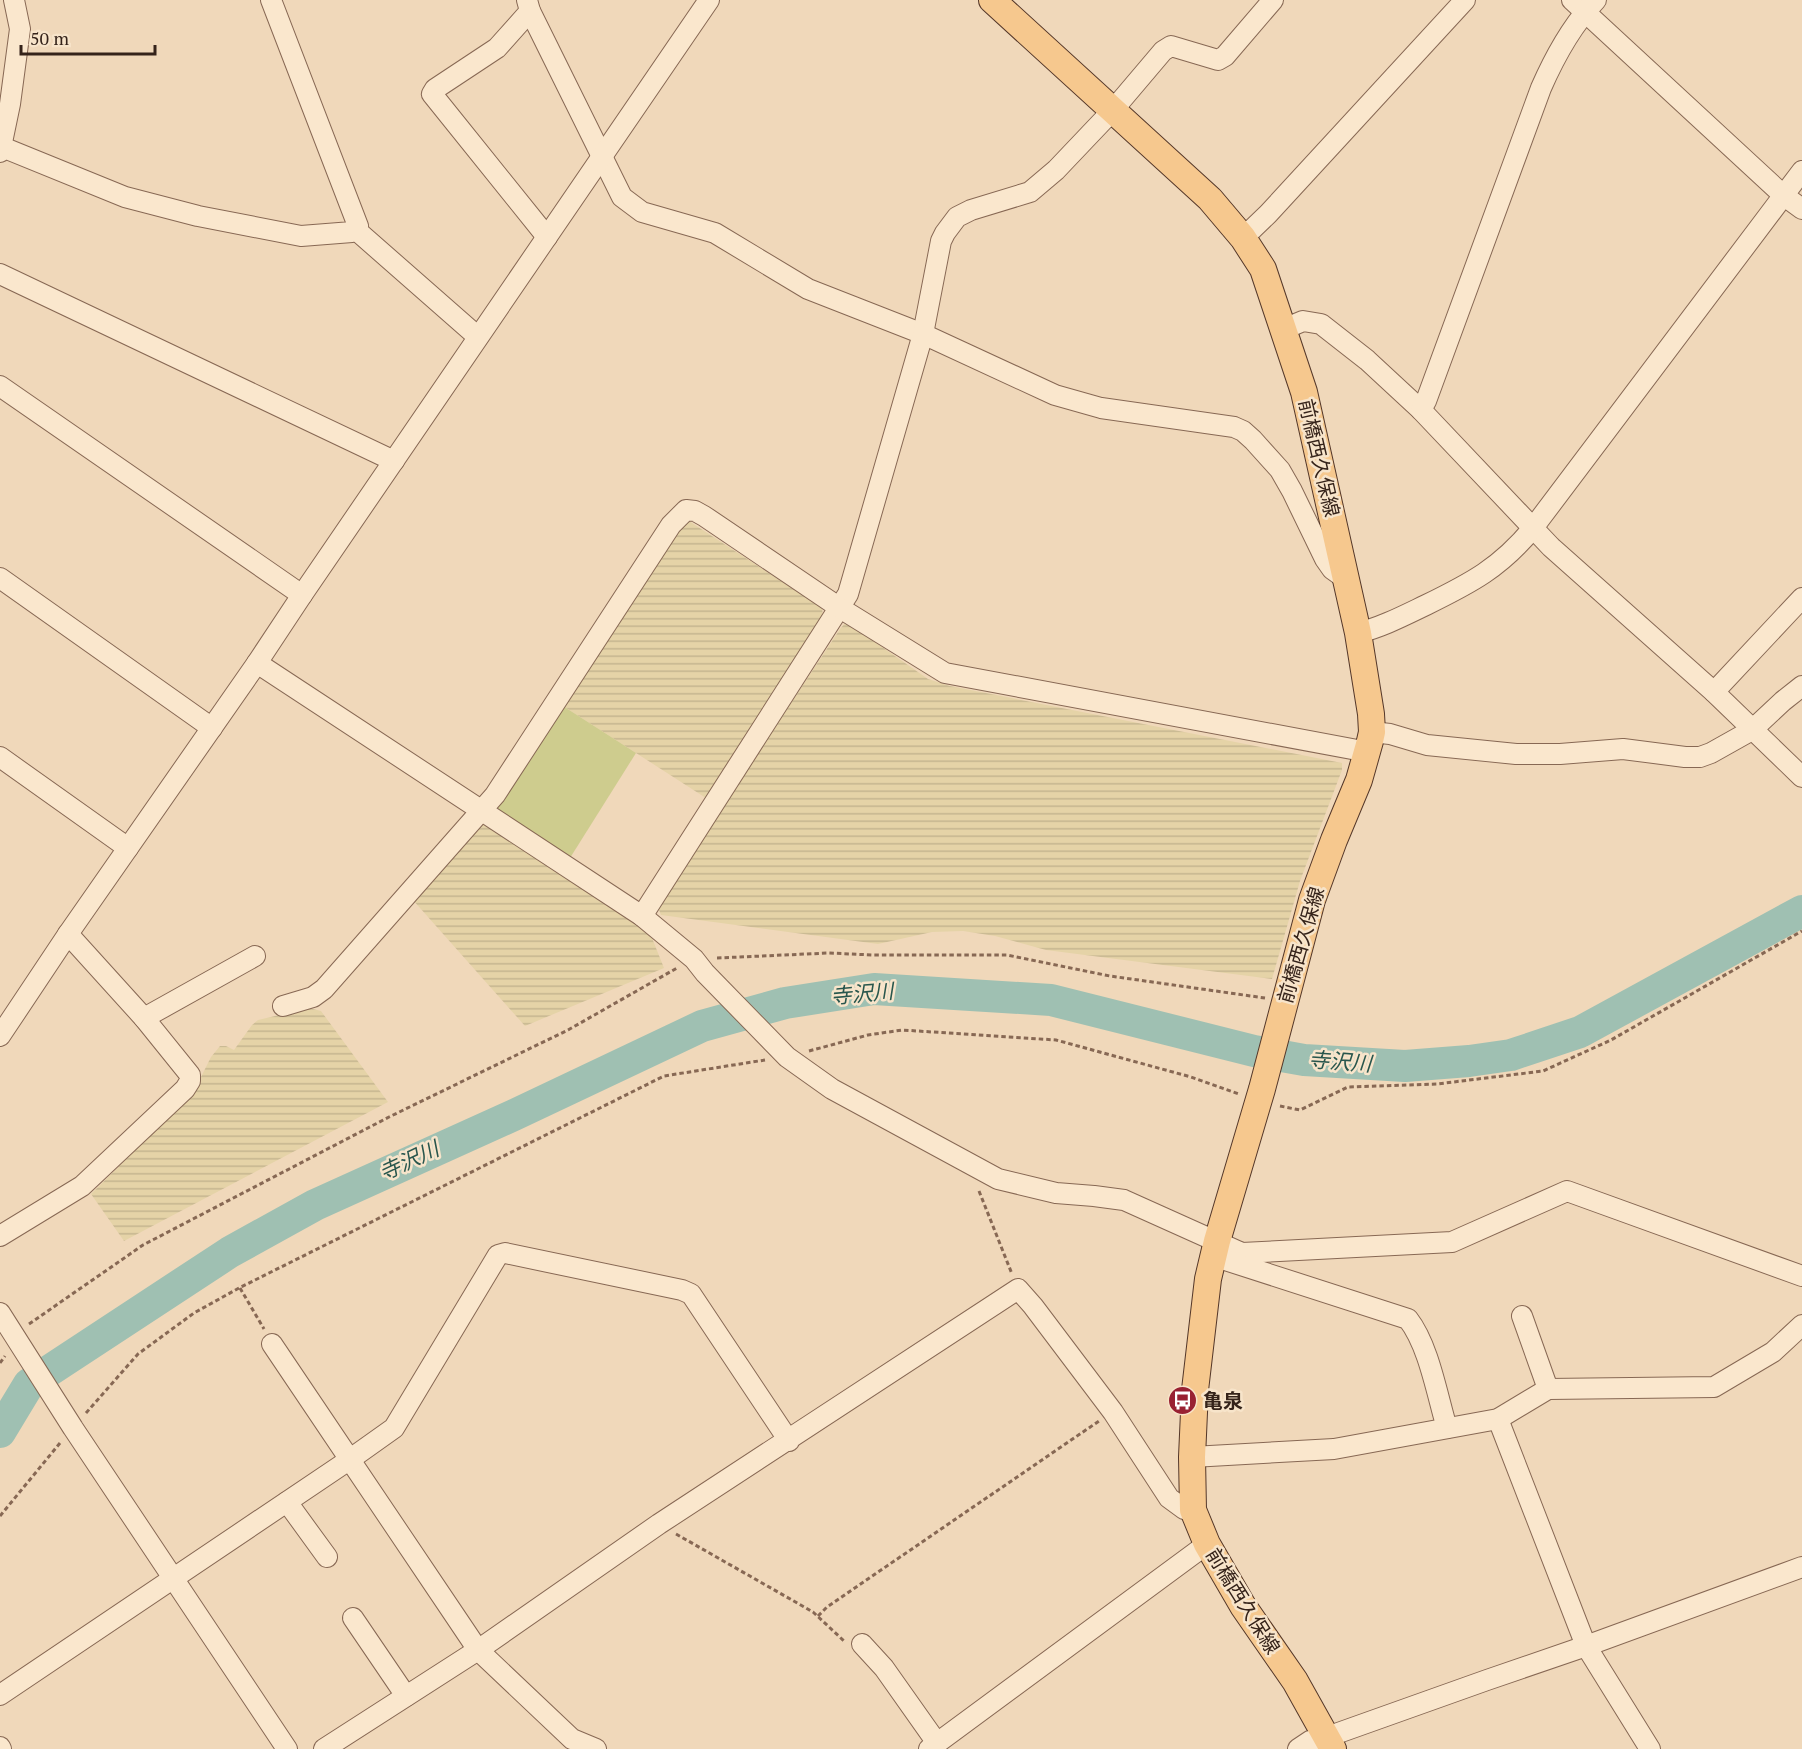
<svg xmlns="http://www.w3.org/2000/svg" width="1802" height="1749" font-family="'PT Serif','Noto Sans JP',serif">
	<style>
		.farmland { fill: url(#farmland-rules) }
		.grass { fill: #cecc8e }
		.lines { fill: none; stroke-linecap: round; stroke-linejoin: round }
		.river { stroke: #9fc0b2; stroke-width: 32 }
		.minor-casing { stroke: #876854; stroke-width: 22 }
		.major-casing { stroke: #543729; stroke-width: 28 }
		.path { stroke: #876854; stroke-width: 3; stroke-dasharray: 4.5 3; stroke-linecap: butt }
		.minor { stroke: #fae7cd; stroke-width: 20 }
		.major { stroke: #f6c88e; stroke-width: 26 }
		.labels { text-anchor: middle; stroke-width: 5; stroke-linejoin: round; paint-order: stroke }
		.street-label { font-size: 20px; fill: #35231a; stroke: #f7e4ca }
		.poi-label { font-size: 20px; font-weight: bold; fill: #35231a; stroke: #f7e4ca; text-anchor: start }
		.water-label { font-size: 21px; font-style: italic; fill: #28564d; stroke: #f7e4ca }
	</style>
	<defs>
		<pattern id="farmland-rules" width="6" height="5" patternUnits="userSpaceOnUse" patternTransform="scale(1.5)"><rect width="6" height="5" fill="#e5d3a7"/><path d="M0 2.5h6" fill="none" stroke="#c5b58f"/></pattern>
	</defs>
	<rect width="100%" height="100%" fill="#f0d8ba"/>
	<g class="farmland">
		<path d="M689,521L822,608L823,617L709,800L563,706L684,523Z"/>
		<path d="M846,622L928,679L950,686L1342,763V770L1300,881L1272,979L1046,950L995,936L963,931L932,932L878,944L661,915L659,910L661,900L840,629Z"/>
		<path d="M486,824L650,933L664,968L525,1026L412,899L474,828Z"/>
		<path d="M309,1008L321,1011L388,1102L124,1241L91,1194L170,1116L195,1089L211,1057L220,1046H226L234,1050L252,1025L258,1020Z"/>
	</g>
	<path class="grass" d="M563,706L636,753L570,858L499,814L497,808L499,802Z"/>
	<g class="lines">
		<path class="river" d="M0,1432L29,1384L230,1252L315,1205L514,1115L702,1026L785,1003L874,989L1051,1000L1254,1051L1304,1060L1405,1066L1469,1061L1511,1055L1580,1032L1802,911"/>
		<defs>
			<g id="minor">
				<path d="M527,0L530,11L622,197L642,212L715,233L808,289L923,334L1055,395L1101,408L1234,427L1243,431L1253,440L1280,470L1292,491L1325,559L1332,569L1346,579"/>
				<path d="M1572,0L1783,195L1802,209"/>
				<path d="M530,11L497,48L435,89L432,94L547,237"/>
				<path d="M2,147L125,197L198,216L301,236L352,232L358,226L271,0"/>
				<path d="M0,152L10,104L20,29L14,0"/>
				<path d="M355,229L478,337"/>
				<path d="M1243,238L1268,214L1465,0"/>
				<path d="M0,274L394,461"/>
				<path d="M1284,329L1303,321L1321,324L1367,360L1421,410L1551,547L1714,692L1802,777"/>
				<path d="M0,386L302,595"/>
				<path d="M1421,410L1426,401L1541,88C1555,56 1572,25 1596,0"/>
				<path d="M0,578L212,728"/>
				<path d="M1358,633C1382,627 1403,616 1426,605C1471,583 1500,568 1533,528L1802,171"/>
				<path d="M257,663L642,916L694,959L705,973L787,1057L832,1089L998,1179L1056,1193L1094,1196L1124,1200L1242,1253L1452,1242L1567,1191L1802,1276"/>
				<path d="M1714,692L1802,598"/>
				<path d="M1372,732L1390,734L1427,745L1516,754H1560L1623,749L1685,757H1700L1711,753L1752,730L1783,701L1802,686"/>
				<path d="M0,757L128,848"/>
				<path d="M642,916L848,594L923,334L941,241L945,233L957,217L971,210L1030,192L1056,170L1113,110L1163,51L1171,46L1218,60L1225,56L1273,0"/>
				<path d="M283,1006L313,997L324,989L495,795L671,525L686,510L695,511L704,516L840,608L945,673L1368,752"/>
				<path d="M144,1018L255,956"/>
				<path d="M0,1036L68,934L257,663L302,595L709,0"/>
				<path d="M0,1236L82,1186L185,1089L190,1081V1075L144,1018L68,934"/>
				<path d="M1219,1258L1408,1319C1429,1346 1437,1395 1447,1428"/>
				<path d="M0,1313L73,1428L287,1749"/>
				<path d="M1522,1316L1548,1389"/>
				<path d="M272,1344L478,1650L572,1739L596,1749"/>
				<path d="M1498,1419L1586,1646L1650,1749"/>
				<path d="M1192,1457L1334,1449L1498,1419L1548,1389L1714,1387L1773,1352L1802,1325"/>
				<path d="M287,1502L327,1557"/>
				<path d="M353,1618L406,1696"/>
				<path d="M862,1644L884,1668L937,1743"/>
				<path d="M0,1695L349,1460L394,1428L498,1255L505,1253L682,1290L691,1294L789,1441"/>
				<path d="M0,1747L1,1749"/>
				<path d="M324,1749L478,1650L659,1524L1018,1289L1033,1306L1113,1412L1169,1498L1184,1509L1193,1510"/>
				<path d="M929,1749L1207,1544"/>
				<path d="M1298,1749L1310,1741L1327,1737L1487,1680L1586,1646L1802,1567"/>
			</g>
			<path id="major" d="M992,0L1210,199L1243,238L1263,269L1304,392L1358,633L1371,714L1372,732L1370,741L1359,780L1334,840L1312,900L1262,1089L1217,1241L1208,1279L1195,1390L1192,1457L1193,1510L1207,1544L1243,1606L1295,1681L1333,1749"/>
		</defs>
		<use href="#minor" class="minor-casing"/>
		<use href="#major" class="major-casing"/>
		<g class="path">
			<path d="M717,958L829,953L873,955H1007L1110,976L1265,998"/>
			<path d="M809,1051L868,1035L902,1030L1056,1040L1191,1077L1239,1094"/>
			<path d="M1280,1106L1300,1110L1348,1087L1437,1084L1543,1071L1611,1040L1802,931"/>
			<path d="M979,1191L1012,1274"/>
			<path d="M240,1288L264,1329"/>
			<path d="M29,1324L143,1245L389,1117L568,1030L677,968"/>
			<path d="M0,1363L5,1356"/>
			<path d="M86,1413L138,1354L194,1313L239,1288L664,1076L765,1060"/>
			<path d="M0,1516L60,1443"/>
			<path d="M676,1534L813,1612L844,1641"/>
			<path d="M818,1616L827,1607L1099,1421"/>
		</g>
		<use href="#minor" class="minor"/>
		<use href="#major" class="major"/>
	</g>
	<defs>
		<symbol id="bus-disc" viewBox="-11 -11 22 22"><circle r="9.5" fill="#992132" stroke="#f7e4ca"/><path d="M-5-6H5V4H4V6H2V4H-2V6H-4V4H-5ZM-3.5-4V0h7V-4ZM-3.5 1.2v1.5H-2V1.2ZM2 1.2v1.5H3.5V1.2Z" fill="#fff"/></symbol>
	</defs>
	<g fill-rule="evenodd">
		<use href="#bus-disc" x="1166" y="1384" width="33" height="33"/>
	</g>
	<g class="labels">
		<g class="street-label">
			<text transform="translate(1319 458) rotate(77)" y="7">前橋西久保線</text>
			<text transform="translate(1301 945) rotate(-74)" y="7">前橋西久保線</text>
			<text transform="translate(1243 1601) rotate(58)" y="7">前橋西久保線</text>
		</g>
		<g class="poi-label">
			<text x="1203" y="1408">亀泉</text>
		</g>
		<g class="water-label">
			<text transform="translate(862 994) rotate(-5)" y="7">寺沢川</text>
			<text transform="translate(1340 1062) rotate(4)" y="7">寺沢川</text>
			<text transform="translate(409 1161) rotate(-25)" y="7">寺沢川</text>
		</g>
	</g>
	<path d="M21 45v9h134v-9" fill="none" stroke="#35231a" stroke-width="3"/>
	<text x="30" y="45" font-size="18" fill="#35231a" stroke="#f7e4ca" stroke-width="4.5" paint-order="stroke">50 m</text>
</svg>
